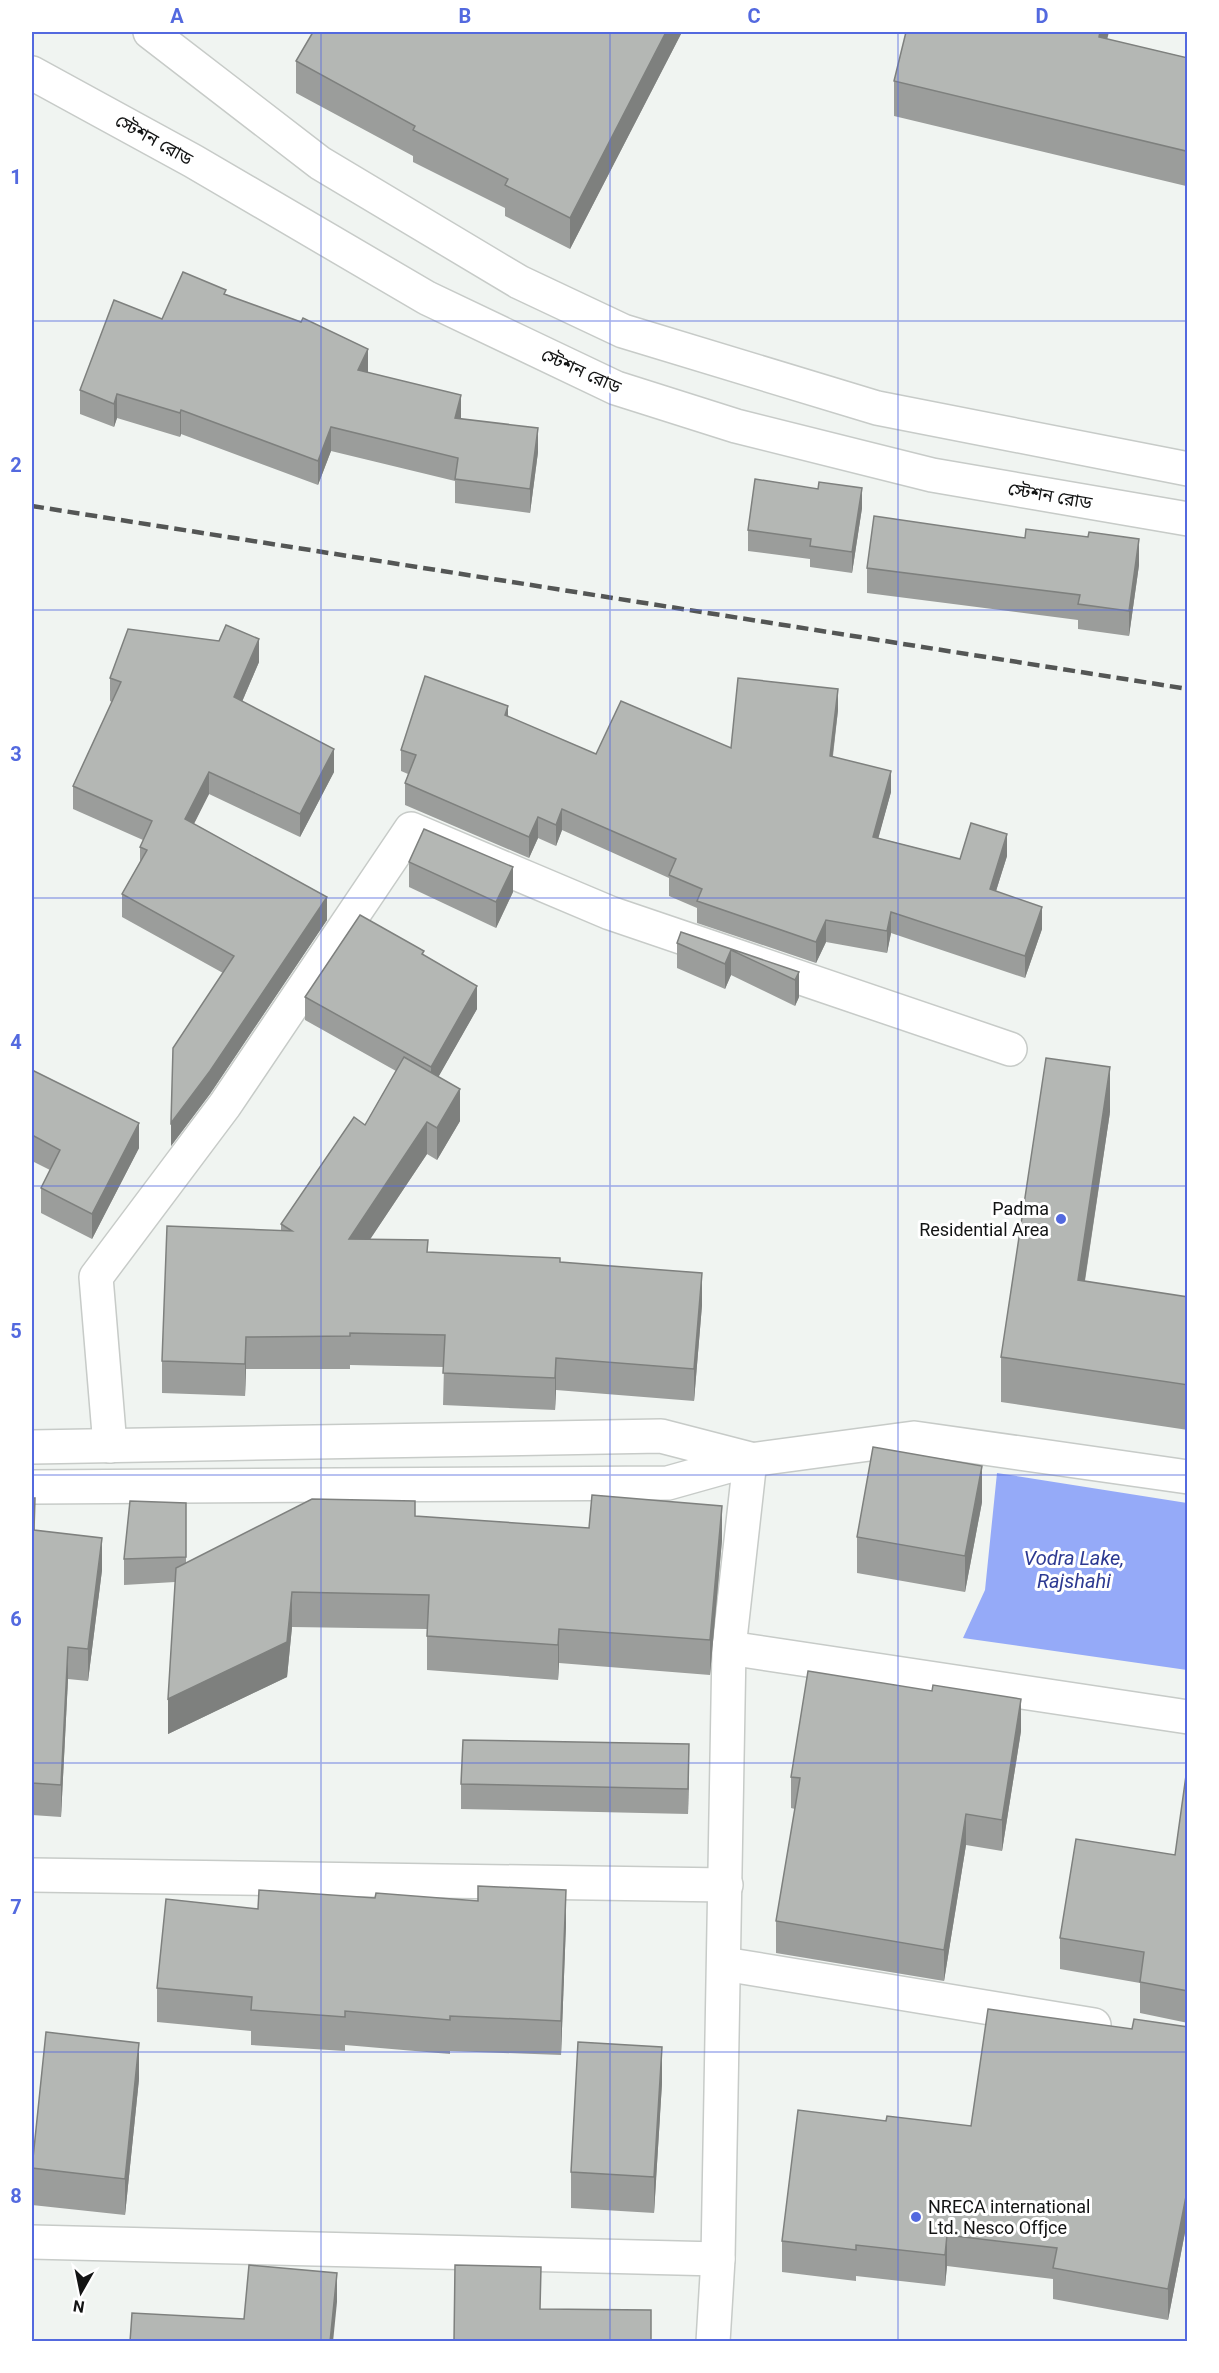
<svg xmlns="http://www.w3.org/2000/svg" width="1219" height="2373" font-family="Roboto,'Noto Sans Bengali',sans-serif">
	<style>
		.water { fill: #95aaf8 }
		.lines { fill: none; stroke-linecap: round; stroke-linejoin: round }
		.minor-casing { stroke: #c7cbc8; stroke-width: 36 }
		.major-casing { stroke: #c7cbc8; stroke-width: 36 }
		.minor { stroke: #fff; stroke-width: 33 }
		.major { stroke: #fff; stroke-width: 33 }
		.rail { stroke: #545655; stroke-width: 4.5; stroke-dasharray: 12 6; stroke-linecap: butt }
		.wall { fill: #9b9d9b }
		.shaded-wall { fill: #7e807e }
		.building { fill: #b4b7b4; stroke: #7e807e; stroke-width: 1.5 }
		.grid { fill: none; stroke: #5369df; stroke-width: 1.5; stroke-opacity: 0.55 }
		.poi-dot { fill: #5369df; stroke: #fff; stroke-width: 2 }
		.labels { text-anchor: middle; stroke-width: 6; stroke-linejoin: round; paint-order: stroke }
		.street-label { font-size: 18px; fill: #131414; stroke: #fff }
		.poi-label { font-size: 18px; fill: #131414; stroke: #fff; text-anchor: end }
		.water-label { font-size: 20px; font-style: italic; fill: #2d3a92; stroke: #fff }
		.neatline { fill: none; stroke: #5369df; stroke-width: 2 }
		.grid-label { font-size: 20px; text-anchor: middle; font-weight: bold; fill: #5369df }
	</style>
	<rect width="100%" height="100%" fill="#f0f4f1"/>
	<path class="water" d="M997,1473L1187,1503V1670L963,1638L985,1590Z"/>
	<g class="lines">
		<defs>
			<g id="minor">
				<path d="M110,1446L96,1277L225,1105L411,829L610,913L1010,1049"/>
				<path d="M729,1648L1188,1717"/>
				<path d="M32,1875L726,1885"/>
				<path d="M724,1964L1094,2025"/>
				<path d="M32,2242L718,2259"/>
				<path d="M713,2342L718,2259L729,1648L750,1460"/>
			</g>
			<g id="major">
				<path d="M150,32L320,163L519,282L623,331L877,408L1188,469"/>
				<path d="M32,73L193,161L427,298L616,388L736,426L932,475L1188,519"/>
				<path d="M32,1447L661,1436L750,1459"/>
				<path d="M32,1487L668,1483L750,1460L914,1438L1188,1477"/>
			</g>
		</defs>
		<use href="#minor" class="minor-casing"/>
		<use href="#major" class="major-casing"/>
		<use href="#minor" class="minor"/>
		<use href="#major" class="major"/>
		<path class="rail" d="M32,506L1188,689"/>
	</g>
	<g class="wall">
		<path d="M682,32L570,249L505,216V208L413,162V156L296,93V61Z"/>
		<path d="M1107,39L1188,58V179L1186,186L894,116V81Z"/>
		<path d="M226,294L368,372L461,419L538,452L530,513L455,503V481L331,451L318,485L181,434L180,437L117,418L114,427L80,414V390L162,319Z"/>
		<path d="M862,508L852,573L810,567V559L748,551V530Z"/>
		<path d="M1139,565L1129,636L1078,629V620L867,593V568Z"/>
		<path d="M259,662L242,702L334,772L300,837L209,794L194,824L327,920L210,1094L171,1146L223,973L122,917V894L140,862V847L143,840L73,809V786L112,702L110,701V678Z"/>
		<path d="M838,710L833,756L891,792L878,838L960,859L1007,856L996,891L1042,929L1025,978L891,933L887,953L826,942L816,963L697,923V908L669,896V878L562,830L556,846L538,838L529,858L405,805V783L408,774L401,771V750L508,717L596,754L731,748Z"/>
		<path d="M409,862L513,892L496,928L409,887Z"/>
		<path d="M681,932L799,972V997L795,1006L731,975L725,989L677,968V943Z"/>
		<path d="M424,956L477,1009L438,1077L460,1121L437,1160L427,1154L370,1239L428,1252L560,1262L702,1305L694,1401L556,1390L555,1410L443,1405L444,1367L350,1365V1369H246L245,1396L162,1393V1361L281,1231V1224L365,1125L396,1071L305,1020V997Z"/>
		<path d="M32,1070L139,1148L92,1239L41,1213V1188L50,1170L32,1161Z"/>
		<path d="M1110,1112L1085,1281L1188,1297V1430L1001,1402V1357Z"/>
		<path d="M32,1498L35,1530L102,1570L88,1681L68,1679L61,1817L32,1815Z"/>
		<path d="M982,1502L965,1592L857,1573V1537Z"/>
		<path d="M186,1503V1563L415,1516L722,1540L710,1675L559,1663L558,1680L427,1670V1629L292,1627L287,1677L168,1734L175,1582L124,1585V1559Z"/>
		<path d="M1021,1731L1002,1851L966,1845L944,1981L776,1953V1921L795,1809L791,1808V1777Z"/>
		<path d="M1188,1761V2023L1140,2013V1983L1060,1969V1938L1175,1855Z"/>
		<path d="M689,1769L688,1814L461,1809V1784Z"/>
		<path d="M258,1909L566,1924L561,2055L450,2051V2054L345,2045V2051L251,2045V2031L157,2022V1988Z"/>
		<path d="M1188,2027V2217L1168,2320L1053,2299V2279L947,2266L945,2286L856,2276V2281L782,2272V2241L886,2121L971,2126L1132,2029Z"/>
		<path d="M139,2079L125,2215L32,2205V2168Z"/>
		<path d="M662,2083L654,2213L571,2208V2172Z"/>
	</g>
	<g class="shaded-wall">
		<path d="M666,32H682L570,249V218Z"/>
		<path d="M1100,32H1109L1099,72V37Z"/>
		<path d="M1188,145V179L1186,186V151Z"/>
		<path d="M368,349V373L358,370Z"/>
		<path d="M117,394V418L114,427V404Z"/>
		<path d="M461,395V419L455,418Z"/>
		<path d="M181,410V434L180,437V413Z"/>
		<path d="M331,427V451L318,485V461Z"/>
		<path d="M538,428V452L530,513V489Z"/>
		<path d="M862,488V508L852,573V552Z"/>
		<path d="M1139,539V565L1129,636V611Z"/>
		<path d="M259,639V662L234,720V697Z"/>
		<path d="M838,689V710L830,777V756Z"/>
		<path d="M508,706V727L505,715Z"/>
		<path d="M334,749V772L300,837V814Z"/>
		<path d="M891,771V792L873,858V837Z"/>
		<path d="M209,772V794L185,841V819Z"/>
		<path d="M562,809V830L556,846V825Z"/>
		<path d="M538,817V838L529,858V837Z"/>
		<path d="M1007,834V856L990,910V889Z"/>
		<path d="M513,867V892L496,928V902Z"/>
		<path d="M327,897V920L210,1094L171,1146V1123Z"/>
		<path d="M1042,907V929L1025,978V956Z"/>
		<path d="M891,912V933L887,953V931Z"/>
		<path d="M826,920V942L816,963V942Z"/>
		<path d="M731,950V975L725,989V964Z"/>
		<path d="M799,972V997L795,1006V980Z"/>
		<path d="M477,986V1009L431,1090V1067Z"/>
		<path d="M1110,1067V1112L1078,1325V1280Z"/>
		<path d="M460,1089V1121L437,1160V1128Z"/>
		<path d="M427,1122V1154L349,1271V1239Z"/>
		<path d="M139,1123V1148L92,1239V1214Z"/>
		<path d="M702,1273V1305L694,1401V1369Z"/>
		<path d="M246,1337V1369L245,1396V1364Z"/>
		<path d="M556,1358V1390L555,1410V1378Z"/>
		<path d="M982,1466V1502L965,1592V1556Z"/>
		<path d="M722,1506V1540L710,1675V1640Z"/>
		<path d="M102,1538V1570L88,1681V1649Z"/>
		<path d="M292,1592V1627L287,1677L168,1734V1699Z"/>
		<path d="M559,1629V1663L558,1680V1645Z"/>
		<path d="M68,1647V1679L61,1817V1785Z"/>
		<path d="M1021,1699V1731L1002,1851V1820Z"/>
		<path d="M689,1744V1769L688,1814V1789Z"/>
		<path d="M966,1814V1845L944,1981V1950Z"/>
		<path d="M566,1890V1924L561,2055V2021Z"/>
		<path d="M139,2043V2079L125,2215V2179Z"/>
		<path d="M662,2047V2083L654,2213V2177Z"/>
		<path d="M1188,2186V2217L1168,2320V2289Z"/>
		<path d="M947,2235V2266L945,2286V2255Z"/>
		<path d="M337,2273V2302L333,2342H330Z"/>
	</g>
	<g class="building">
		<path d="M313,32H666L570,218L505,185L508,179L413,130L415,126L296,61Z"/>
		<path d="M906,32H1100L1099,37L1188,58V145L1186,151L894,81Z"/>
		<path d="M183,272L226,290L224,294L301,322L303,318L368,349L358,370L461,395L455,418L538,428L530,489L455,479L458,458L331,427L318,461L181,410L180,413L117,394L114,404L80,390L114,300L162,319Z"/>
		<path d="M755,479L818,489L819,482L862,488L852,552L810,546L811,539L748,530Z"/>
		<path d="M874,516L1025,538L1026,529L1088,537L1089,532L1139,539L1129,611L1078,604L1080,595L867,568Z"/>
		<path d="M226,625L259,639L234,697L334,749L300,814L209,772L185,819L327,897L210,1071L171,1123L173,1048L234,956L122,894L147,850L140,847L152,821L73,786L121,682L110,678L128,629L219,641Z"/>
		<path d="M425,676L508,706L505,715L596,754L621,701L731,748L738,678L838,689L830,756L891,771L873,837L960,859L971,823L1007,834L990,889L1042,907L1025,956L891,912L887,931L826,920L816,942L697,901L702,889L669,875L676,859L562,809L556,825L538,817L529,837L405,783L416,755L401,750Z"/>
		<path d="M424,829L513,867L496,902L409,862Z"/>
		<path d="M360,915L424,951L422,954L477,986L431,1067L305,997Z"/>
		<path d="M681,932L799,972L795,980L731,950L725,964L677,943Z"/>
		<path d="M404,1057L460,1089L437,1128L427,1122L349,1239L428,1240L427,1252L560,1258V1262L702,1273L694,1369L556,1358L555,1378L443,1373L445,1335L350,1333V1336L246,1337L245,1364L162,1361L167,1226L292,1231L281,1224L354,1117L365,1125Z"/>
		<path d="M1046,1058L1110,1067L1078,1280L1188,1297V1385L1001,1357Z"/>
		<path d="M32,1070L139,1123L92,1214L41,1188L60,1150L32,1135Z"/>
		<path d="M873,1447L982,1466L965,1556L857,1537Z"/>
		<path d="M592,1495L722,1506L710,1640L559,1629L558,1645L427,1636L429,1595L292,1592L287,1642L168,1699L176,1568L312,1499L415,1501V1516L589,1528Z"/>
		<path d="M32,1498H35L34,1530L102,1538L88,1649L68,1647L61,1785L32,1783Z"/>
		<path d="M130,1501L186,1503V1557L124,1559Z"/>
		<path d="M808,1671L932,1691L933,1685L1021,1699L1002,1820L966,1814L944,1950L776,1921L800,1778L791,1777Z"/>
		<path d="M463,1740L689,1744L688,1789L461,1784Z"/>
		<path d="M1188,1761V1991L1140,1982L1144,1952L1060,1938L1076,1839L1175,1855Z"/>
		<path d="M478,1886L566,1890L561,2021L450,2016V2020L345,2011V2017L251,2010L252,1997L157,1988L166,1899L258,1909L259,1890L375,1898L376,1893L478,1901Z"/>
		<path d="M988,2009L1132,2029L1134,2019L1188,2027V2186L1168,2289L1053,2268L1057,2248L947,2235L945,2255L856,2245V2250L782,2241L798,2110L886,2121L887,2116L971,2126Z"/>
		<path d="M46,2032L139,2043L125,2179L32,2168Z"/>
		<path d="M578,2042L662,2047L654,2177L571,2172Z"/>
		<path d="M249,2265L337,2273L330,2342H130L132,2313L244,2319Z"/>
		<path d="M455,2265L541,2267L540,2309L651,2310V2342H454Z"/>
	</g>
	<path class="grid" d="M321,32V2342M610,32V2342M898,32V2342M32,321H1188M32,610H1188M32,898H1188M32,1186H1188M32,1475H1188M32,1763H1188M32,2052H1188"/>
	<g class="poi-dot">
		<circle cx="1061" cy="1219" r="6"/>
		<circle cx="916" cy="2217" r="6"/>
	</g>
	<g class="labels">
		<g class="street-label">
			<text transform="translate(154 140) rotate(29)" y="6">স্টেশন রোড</text>
			<text transform="translate(581 371) rotate(24)" y="6">স্টেশন রোড</text>
			<text transform="translate(1050 496) rotate(10)" y="6">স্টেশন রোড</text>
		</g>
		<g class="poi-label">
			<text x="1049" y="1215">Padma<tspan x="1049" dy="21">Residential Area</tspan></text>
			<text x="928" y="2213" text-anchor="start">NRECA international<tspan x="928" dy="21">Ltd. Nesco Offjce</tspan></text>
		</g>
		<g class="water-label">
			<text x="1074" y="1565">Vodra Lake,<tspan x="1074" dy="23">Rajshahi</tspan></text>
		</g>
	</g>
	<rect width="1219" height="2373" fill="none" stroke="#ffffff" stroke-width="66"/>
	<g transform="translate(81 2292) rotate(189)" stroke="#ffffff" stroke-width="4.5" paint-order="stroke">
	<path d="M0-4.5L10 22L0 15L-10 22Z" fill="#131414"/>
	<text y="-9" font-size="16" font-weight="bold" text-anchor="middle" fill="#131414">N</text>
	</g>
	<rect x="33" y="33" width="1153" height="2307" class="neatline"/>
	<g class="grid-label">
		<text x="177" y="23">A</text>
		<text x="465" y="23">B</text>
		<text x="754" y="23">C</text>
		<text x="1042" y="23">D</text>
		<text x="16" y="184">1</text>
		<text x="16" y="472">2</text>
		<text x="16" y="761">3</text>
		<text x="16" y="1049">4</text>
		<text x="16" y="1338">5</text>
		<text x="16" y="1626">6</text>
		<text x="16" y="1914">7</text>
		<text x="16" y="2203">8</text>
	</g>
</svg>
